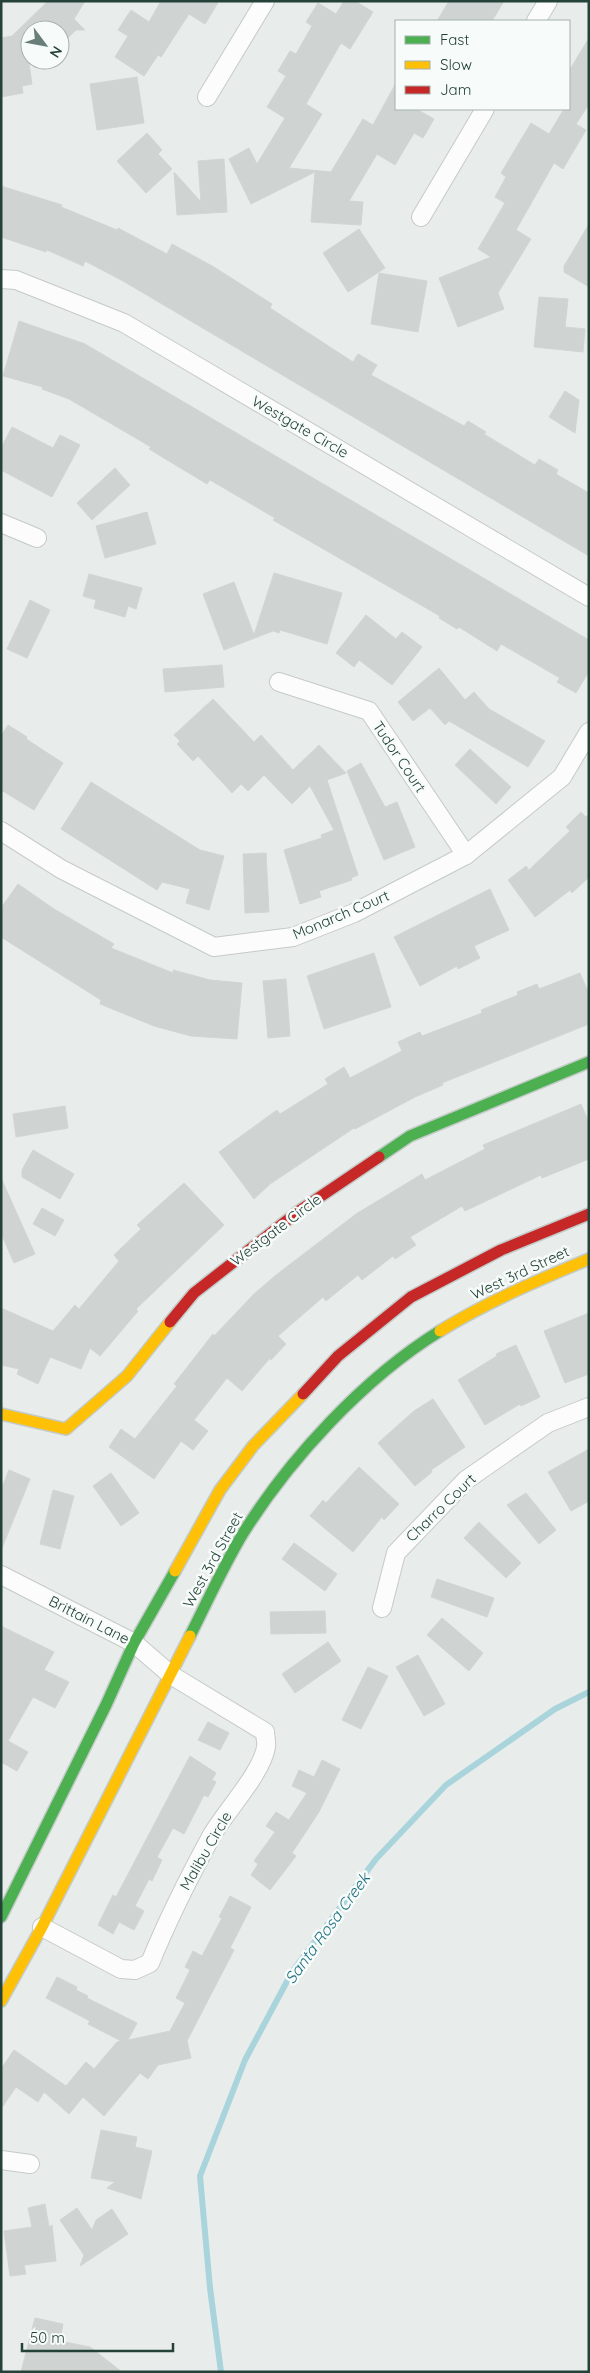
<svg xmlns="http://www.w3.org/2000/svg" width="590" height="2373" font-family="Quicksand,sans-serif">
	<style>
		.lines { fill: none; stroke-linecap: round; stroke-linejoin: round }
		.stream { stroke: #a9d4db; stroke-width: 6 }
		.building { fill: #cfd4d2; stroke: #d1d6d4 }
		.street-casing { stroke: #c5cac8; stroke-width: 20 }
		.fast-casing { stroke: #c3cbc8; stroke-width: 14 }
		.slow-casing { stroke: #c3cbc8; stroke-width: 14 }
		.jam-casing { stroke: #c3cbc8; stroke-width: 14 }
		.street { stroke: #fcfcfc; stroke-width: 18 }
		.fast { stroke: #4caf50; stroke-width: 11 }
		.slow { stroke: #ffc107; stroke-width: 11 }
		.jam { stroke: #c62828; stroke-width: 11 }
		.labels { text-anchor: middle; stroke-width: 5; stroke-linejoin: round; paint-order: stroke }
		.street-label { font-size: 15px; fill: #24423a; stroke: #f7fbf9 }
		.water-label { font-size: 16px; font-style: italic; fill: #1c6f80; stroke: #f7fbf9 }
	</style>
	<rect width="100%" height="100%" fill="#e8edeb"/>
	<g class="lines">
		<path class="stream" d="M221,2372L210,2288L200,2176L245,2060L292,1972L376,1859L446,1785L555,1709L589,1692"/>
	</g>
	<g class="building">
		<path d="M48,1H85L74,19L85,30H76L60,46V30H24L32,84L22,86L23,93L1,97V38L12,36Z"/>
		<path d="M161,1H219L205,24L189,14L161,57L158,55L144,76L115,57L128,36L118,30L131,10L149,22Z"/>
		<path d="M344,1H355L373,12L350,49L341,43L306,104L322,114L289,168L331,172L363,119L373,125L396,83V109H416L434,119L423,138L414,133L395,165L377,154L349,201L363,202L361,225L311,222L315,172L251,204L229,159L249,148L257,164L285,118L267,107L286,76L278,71L290,51L296,54L312,26L306,22L318,3L336,14Z"/>
		<path d="M449,1H504L492,21H437Z"/>
		<path d="M589,38V104L576,124L586,130L563,169L554,163L516,230L531,239L498,293L504,309L458,327L439,278L491,257L478,249L505,203L495,197L506,177L501,173L531,123L549,134L564,109H569V71Z"/>
		<path d="M137,77L144,123L97,130L90,84Z"/>
		<path d="M147,133L162,150L158,154L172,169L146,193L117,161Z"/>
		<path d="M224,159L227,212L177,215L174,172L201,202L198,161Z"/>
		<path d="M1,186L62,205L61,207L117,230L118,228L167,254L172,244L214,267L272,304L270,308L353,362L358,354L377,365L371,375L464,426L468,421L486,432L484,434L535,465L539,459L558,470L556,474L589,493V556L123,281L85,261L83,266L47,250L46,252L1,237Z"/>
		<path d="M589,224V287L564,272V266Z"/>
		<path d="M359,229L385,268L348,292L323,253Z"/>
		<path d="M379,273L427,281L418,332L371,324Z"/>
		<path d="M539,297L568,299L565,327L585,329L583,352L534,347Z"/>
		<path d="M19,321L85,344L589,640V671L576,693L557,682L560,678L501,644L497,651L459,627L457,629L439,618L440,616L273,520L275,518L210,480L207,484L149,449L151,447L69,399L42,389L43,387L3,376Z"/>
		<path d="M565,391L579,400L575,433L549,417Z"/>
		<path d="M12,427L53,448L60,435L80,445L52,497L1,470V448Z"/>
		<path d="M115,468L130,485L92,520L77,503Z"/>
		<path d="M147,512L156,544L105,558L96,526Z"/>
		<path d="M274,573L342,593L327,644L280,630L279,633L273,631L224,650L203,594L234,582L254,635Z"/>
		<path d="M89,574L142,588L136,609L128,606L125,617L94,608L96,600L83,596Z"/>
		<path d="M30,600L50,610L27,658L7,649Z"/>
		<path d="M366,615L396,639L402,632L422,647L392,685L359,660L354,667L336,653Z"/>
		<path d="M222,665L224,687L165,692L163,669Z"/>
		<path d="M439,668L465,700L474,692L489,709L545,741L528,767L449,721L445,725L430,708L413,721L398,702Z"/>
		<path d="M213,699L254,742L261,735L293,770L319,745L346,773L327,780L358,875L351,878L352,880L319,891L321,897L300,904L284,850L322,838L321,835L334,830L310,786L292,804L264,775L248,791L241,784L232,793L198,756L193,761L177,744L180,741L174,735Z"/>
		<path d="M8,725L27,737L26,739L63,763L34,810L1,790V736Z"/>
		<path d="M470,749L511,787L496,804L455,765Z"/>
		<path d="M361,763L385,807L397,802L415,847L384,860L347,771Z"/>
		<path d="M91,782L200,850L224,856L209,910L186,903L190,889L162,882L157,890L61,829Z"/>
		<path d="M581,812L586,817L589,814V877L572,893L570,890L535,917L508,880L526,866L529,870L570,831L566,827Z"/>
		<path d="M266,853L269,912L245,913L243,854Z"/>
		<path d="M18,884L54,909L114,944L111,948L173,973V970L210,980L242,983L237,1039L191,1036L154,1026L100,1004L101,1000L1,937V908Z"/>
		<path d="M490,889L509,930L474,946L480,958L458,969L457,966L420,986L394,937Z"/>
		<path d="M374,953L391,1007L324,1029L307,976Z"/>
		<path d="M580,973L589,994V1024L442,1083L443,1085L415,1097L355,1129L354,1128L270,1184L254,1199L219,1152L277,1110L280,1114L328,1084L325,1079L344,1067L350,1078L402,1051L398,1042L420,1032L422,1036L482,1013L481,1010L518,995L517,992L537,984L539,989Z"/>
		<path d="M286,979L290,1036L268,1038L263,981Z"/>
		<path d="M581,1104L589,1123V1159L542,1178L541,1175L465,1211L462,1206L410,1237L416,1245L395,1259L393,1256L362,1280L358,1275L326,1301L323,1297L278,1336L286,1344L271,1360L270,1358L242,1391L227,1378L194,1420L208,1431L193,1450L181,1441L154,1479L109,1447L121,1429L135,1439L177,1386L174,1384L213,1334L214,1336L254,1294L276,1275L356,1214L422,1174L425,1180L485,1149L483,1145Z"/>
		<path d="M65,1106L68,1128L16,1137L13,1114Z"/>
		<path d="M33,1150L74,1174L60,1199L22,1177V1170Z"/>
		<path d="M1,1178L35,1254L14,1263L1,1233Z"/>
		<path d="M184,1183L224,1225L136,1309L138,1311L100,1356L90,1348L81,1369L50,1357L38,1384L17,1374L19,1369L1,1365V1308L53,1331L75,1305L79,1309L119,1261L114,1255L141,1229L137,1225Z"/>
		<path d="M42,1208L64,1220L55,1236L33,1224Z"/>
		<path d="M589,1313V1374L565,1383L544,1331Z"/>
		<path d="M516,1345L540,1397L521,1406L520,1404L485,1425L458,1380L497,1356L496,1354Z"/>
		<path d="M433,1399L465,1447L431,1470L432,1472L415,1486L378,1443L414,1411Z"/>
		<path d="M589,1449V1501L571,1511L548,1472Z"/>
		<path d="M359,1467L399,1504L384,1520L382,1517L353,1552L310,1516L323,1500L326,1503Z"/>
		<path d="M9,1470L30,1479L2,1548L1,1490Z"/>
		<path d="M111,1473L139,1513L121,1526L93,1486Z"/>
		<path d="M53,1490L74,1496L60,1549L40,1544Z"/>
		<path d="M526,1493L556,1530L539,1544L507,1505Z"/>
		<path d="M479,1522L521,1563L506,1578L464,1538Z"/>
		<path d="M294,1543L337,1574L325,1591L282,1559Z"/>
		<path d="M437,1579L494,1598L487,1617L431,1597Z"/>
		<path d="M325,1611L326,1633L271,1634L270,1612Z"/>
		<path d="M442,1618L483,1653L469,1671L427,1635Z"/>
		<path d="M1,1626L54,1652L44,1670L69,1682L55,1708L33,1697L8,1741L28,1752L17,1771L1,1762Z"/>
		<path d="M328,1642L341,1661L295,1693L282,1674Z"/>
		<path d="M418,1655L445,1704L424,1716L396,1667Z"/>
		<path d="M368,1667L388,1676L361,1729L342,1720Z"/>
		<path d="M208,1722L229,1733L220,1750L198,1740Z"/>
		<path d="M190,1756L216,1773L212,1780L216,1782L208,1797L204,1795L184,1834L173,1828L157,1857L162,1860L152,1881L149,1879L135,1906L144,1911L134,1930L119,1922L113,1934L98,1925L113,1895L116,1897Z"/>
		<path d="M322,1760L340,1769L319,1812L292,1853L296,1856L270,1890L251,1875L258,1864L254,1861L275,1832L266,1826L276,1812L289,1820L307,1793L292,1786L299,1770L314,1777Z"/>
		<path d="M230,1896L251,1907L230,1948L234,1950L187,2041L191,2058L158,2065L148,2079L140,2073L104,2116L83,2097L69,2114L44,2092L38,2102L16,2087L1,2109V2069L14,2050L66,2086L86,2062L94,2069L117,2042L121,2041L88,2024L90,2021L46,1998L57,1977L77,1987L76,1990L88,1996L87,1998L137,2023L128,2040L170,2031L185,2003L176,1998L190,1970L185,1967L193,1951L202,1956L222,1918L219,1917Z"/>
		<path d="M101,2130L137,2137L135,2147L152,2151L141,2199L107,2188L115,2182L91,2178Z"/>
		<path d="M45,2204L49,2227L52,2225L56,2261L24,2265L26,2274L10,2276L4,2231L32,2227L28,2208Z"/>
		<path d="M77,2208L92,2230L96,2220L112,2209L128,2234L80,2266L84,2255L60,2220Z"/>
		<path d="M35,2318L63,2324L60,2341L90,2347L122,2372H21Z"/>
	</g>
	<g class="lines">
		<defs>
			<g id="street">
				<path d="M536,21L548,1"/>
				<path d="M207,97L265,1"/>
				<path d="M421,217L485,109"/>
				<path d="M1,279L16,280L124,323L589,597"/>
				<path d="M1,523L37,538"/>
				<path d="M279,682L369,711L466,855"/>
				<path d="M1,831L61,869L214,947L293,937L354,913L466,855L562,777L589,732"/>
				<path d="M1,1575L134,1643L171,1675L265,1732C265,1737 267,1743 266,1747C262,1773 225,1812 212,1835C189,1877 168,1919 150,1963L135,1970L121,1969L42,1927"/>
				<path d="M382,1608L396,1553L466,1480L548,1423L589,1407"/>
				<path d="M1,2160L30,2164"/>
			</g>
			<g id="fast">
				<path d="M379,1157L410,1136L589,1062"/>
				<path d="M190,1636C207,1602 223,1567 242,1535C289,1459 364,1378 440,1331"/>
				<path d="M1,1917L106,1705L134,1643L175,1571"/>
			</g>
			<g id="slow">
				<path d="M440,1331C487,1302 538,1280 589,1259"/>
				<path d="M1,1414L66,1429L127,1376L170,1322"/>
				<path d="M175,1571L220,1490L253,1446L303,1394"/>
				<path d="M1,2001L42,1927L190,1636"/>
			</g>
			<g id="jam">
				<path d="M170,1322L194,1293L299,1211L379,1157"/>
				<path d="M303,1394L338,1356L411,1297L501,1250L589,1214"/>
			</g>
		</defs>
		<use href="#street" class="street-casing"/>
		<use href="#fast" class="fast-casing"/>
		<use href="#slow" class="slow-casing"/>
		<use href="#jam" class="jam-casing"/>
		<use href="#street" class="street"/>
		<use href="#fast" class="fast"/>
		<use href="#slow" class="slow"/>
		<use href="#jam" class="jam"/>
	</g>
	<g class="labels">
		<g class="street-label">
			<text transform="translate(300 427) rotate(30)" y="5">Westgate Circle</text>
			<text transform="translate(399 757) rotate(56)" y="5">Tudor Court</text>
			<text transform="translate(341 915) rotate(-23)" y="5">Monarch Court</text>
			<text transform="translate(276 1230) rotate(-37)" y="5">Westgate Circle</text>
			<text transform="translate(520 1273) rotate(-25)" y="5">West 3rd Street</text>
			<text transform="translate(441 1508) rotate(-44)" y="5">Charro Court</text>
			<text transform="translate(213 1560) rotate(-61)" y="5">West 3rd Street</text>
			<text transform="translate(89 1620) rotate(27)" y="5">Brittain Lane</text>
			<text transform="translate(206 1851) rotate(-60)" y="5">Malibu Circle</text>
		</g>
		<g class="water-label">
			<text transform="translate(327 1928) rotate(-54)" y="6">Santa Rosa Creek</text>
		</g>
	</g>
	<rect width="590" height="2373" fill="none" stroke="#24423a" stroke-width="5"/>
	<rect x="395" y="20" width="175" height="90" fill="#f7fbf9" stroke="#a3b1ad"/>
	<rect x="405" y="36" width="25" height="8" fill="#4caf50" stroke="#a3b1ad"/>
	<text x="440" y="45" font-size="15" fill="#24423a">Fast</text>
	<rect x="405" y="61" width="25" height="8" fill="#ffc107" stroke="#a3b1ad"/>
	<text x="440" y="70" font-size="15" fill="#24423a">Slow</text>
	<rect x="405" y="86" width="25" height="8" fill="#c62828" stroke="#a3b1ad"/>
	<text x="440" y="95" font-size="15" fill="#24423a">Jam</text>
	<g transform="translate(45 45) rotate(122)"><circle r="24" fill="#f7fbf9" stroke="#a3b1ad"/>
	<path d="M0-4L9 19L0 12L-9 19Z" fill="#697e78"/>
	<text y="-8" font-size="14" font-weight="bold" text-anchor="middle" fill="#24423a">N</text>
	</g>
	<path d="M22 2343v8h151v-8" fill="none" stroke="#24423a" stroke-width="2.5"/>
	<text x="30" y="2343" font-size="15" fill="#24423a" stroke="#f7fbf9" stroke-width="4" paint-order="stroke">50 m</text>
</svg>
